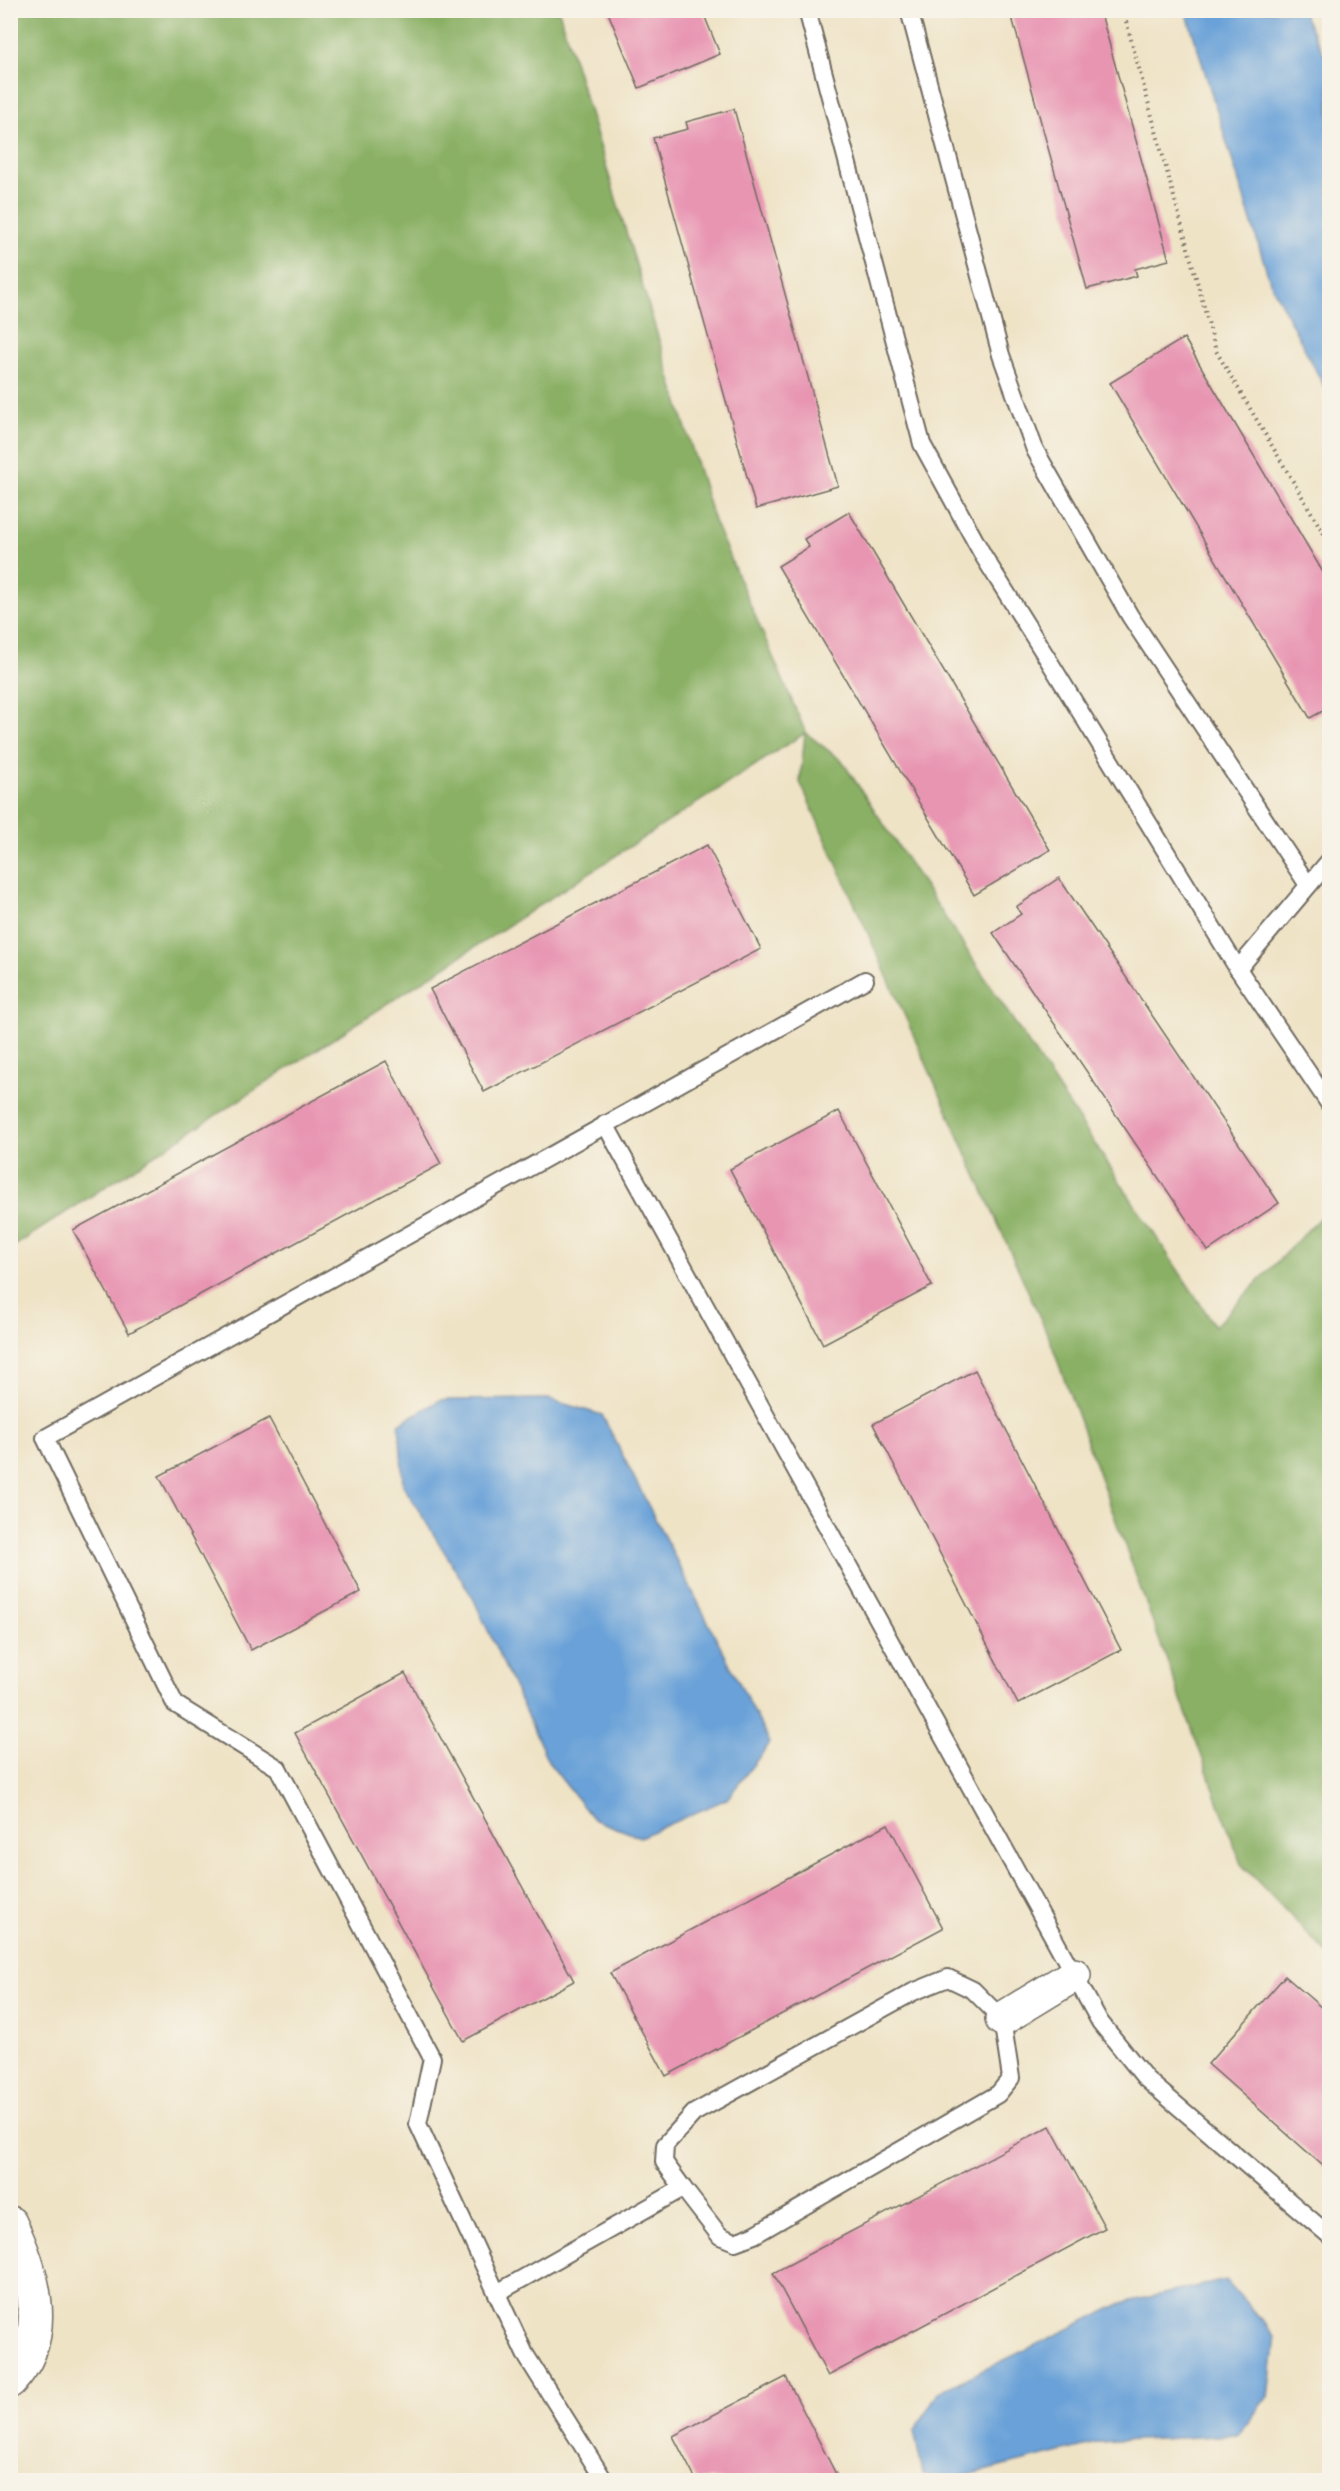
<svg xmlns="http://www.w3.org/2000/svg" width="1340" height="2491" font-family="'Indie Flower',sans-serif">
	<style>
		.forest { fill: #8ab065; stroke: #5a6e48; stroke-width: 1.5 }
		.water { fill: #69a1d8; stroke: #4a6682; stroke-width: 1.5 }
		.building { fill: #e895b2 }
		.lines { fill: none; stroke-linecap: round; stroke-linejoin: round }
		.lane-casing { stroke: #706b61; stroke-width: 20 }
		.street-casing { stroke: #706b61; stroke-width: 36 }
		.path { stroke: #706b61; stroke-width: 4; stroke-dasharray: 1.5 4.5; stroke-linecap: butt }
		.lane { stroke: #fff; stroke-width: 16 }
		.street { stroke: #fff; stroke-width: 33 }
	</style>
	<rect width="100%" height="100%" fill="#f7f3e8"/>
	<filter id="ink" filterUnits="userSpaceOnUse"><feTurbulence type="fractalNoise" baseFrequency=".0167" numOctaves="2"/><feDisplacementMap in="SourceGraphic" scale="12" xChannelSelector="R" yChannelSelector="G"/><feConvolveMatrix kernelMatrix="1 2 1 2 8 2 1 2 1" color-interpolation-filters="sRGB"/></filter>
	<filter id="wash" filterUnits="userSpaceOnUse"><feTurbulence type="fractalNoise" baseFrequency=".008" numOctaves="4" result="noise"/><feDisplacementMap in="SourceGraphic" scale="24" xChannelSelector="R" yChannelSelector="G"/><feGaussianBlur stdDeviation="1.35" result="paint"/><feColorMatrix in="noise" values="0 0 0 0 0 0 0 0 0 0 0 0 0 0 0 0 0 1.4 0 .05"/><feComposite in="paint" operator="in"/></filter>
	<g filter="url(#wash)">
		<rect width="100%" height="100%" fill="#efe3c6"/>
		<path class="forest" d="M11,10L559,11L714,521L806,733L842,761L1215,1326L1329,1208V1956L1241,1864L1050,1340L800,782L805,733L11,1248Z"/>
		<g class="water">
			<path d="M1186,11H1302L1329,64V396L1270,282Z"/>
			<path d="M548,1399L602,1415L770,1743L727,1799L640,1837L593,1819L549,1763L473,1598L403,1485L399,1424L440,1400Z"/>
			<path d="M1226,2280L1275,2336L1268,2397L1238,2435L1100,2442L948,2480L923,2474L914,2432L938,2392L1122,2303Z"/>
		</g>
		<g id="blocks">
			<g class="building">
				<path d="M607,10H702L720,54L639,88Z"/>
				<path d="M1010,10H1100L1169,260L1135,269L1137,276L1087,289Z"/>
				<path d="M734,109L838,486L756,509L653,138L688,129L686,122Z"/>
				<path d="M1184,338L1330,584V707L1310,718L1110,383Z"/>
				<path d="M849,512L1050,850L974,895L778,566L809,547L804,539Z"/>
				<path d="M707,845L761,949L484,1092L430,989Z"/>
				<path d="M1059,878L1279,1203L1208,1251L993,933L1021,914L1016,907Z"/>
				<path d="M386,1061L441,1164L129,1333L73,1230Z"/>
				<path d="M839,1111L932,1286L823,1344L730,1169Z"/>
				<path d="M975,1370L1121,1650L1018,1704L873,1424Z"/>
				<path d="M269,1418L361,1592L251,1650L159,1476Z"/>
				<path d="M405,1673L574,1981L463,2041L295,1733Z"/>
				<path d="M888,1824L943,1928L666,2076L610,1973Z"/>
				<path d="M1285,1976L1330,2015V2172L1208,2064Z"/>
				<path d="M1050,2126L1105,2228L828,2376L773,2273Z"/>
				<path d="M786,2377L839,2480H696L673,2436Z"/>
			</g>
		</g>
	</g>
	<g filter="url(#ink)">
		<use href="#blocks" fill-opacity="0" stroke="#706b61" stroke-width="1.5"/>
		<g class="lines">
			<defs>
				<g id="lane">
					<path d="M807,10L922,444L984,557L1049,661L1238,969L1330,1105"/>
					<path d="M909,10L1001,355L1035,450L1130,616L1308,885"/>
					<path d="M1238,969L1330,860"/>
					<path d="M605,1124L1100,2022L1146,2079L1330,2236"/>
					<path d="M948,1978L973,1990L1002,2019L1011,2078L998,2094L754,2235L735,2242L720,2236L683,2188L664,2162L665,2145L694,2113L913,1992Z"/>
					<path d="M497,2293L683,2188"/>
					<path d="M604,2480L525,2354L418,2124L432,2058L278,1768L175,1704L45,1438L865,980"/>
				</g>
				<g id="street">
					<path d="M1002,2019L1074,1975"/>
					<path d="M10,2223C33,2271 53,2337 10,2381"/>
				</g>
			</defs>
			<use href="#lane" class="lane-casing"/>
			<use href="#street" class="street-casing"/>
			<path class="path" d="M1123,10L1216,351L1330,544"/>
			<use href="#lane" class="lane"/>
			<use href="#street" class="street"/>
		</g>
	</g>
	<rect width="1340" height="2491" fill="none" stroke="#f7f3e8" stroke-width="36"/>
</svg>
